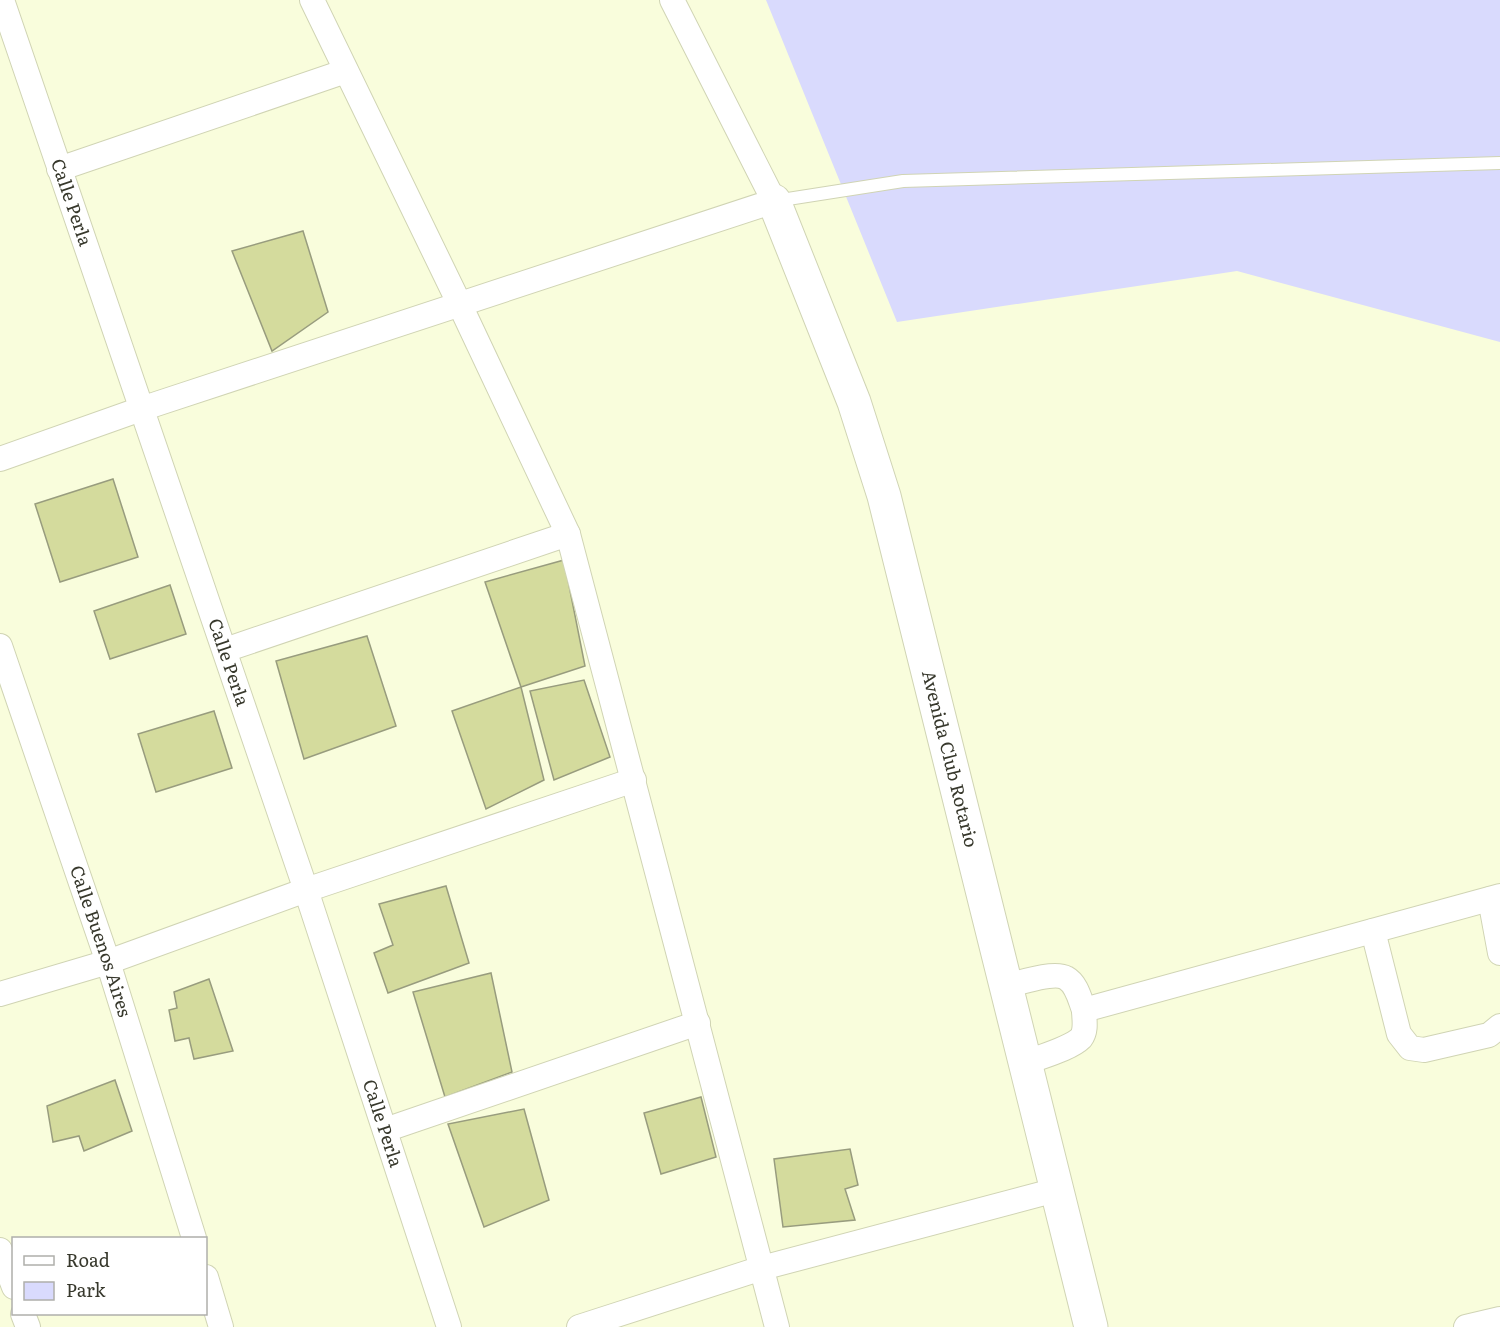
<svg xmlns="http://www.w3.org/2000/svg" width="1500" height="1327" font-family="Literata,serif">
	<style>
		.green { fill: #d9dafd }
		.building { fill: #d4db9d; stroke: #989c7e; stroke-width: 1.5 }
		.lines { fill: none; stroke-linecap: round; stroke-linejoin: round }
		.service-casing { stroke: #d0d4b4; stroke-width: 14 }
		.minor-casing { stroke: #d0d4b4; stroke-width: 26 }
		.secondary-casing { stroke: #d0d4b4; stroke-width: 35 }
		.service { stroke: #fff; stroke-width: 12 }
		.minor { stroke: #fff; stroke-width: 24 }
		.secondary { stroke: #fff; stroke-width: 33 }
		.labels { text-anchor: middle; stroke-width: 4.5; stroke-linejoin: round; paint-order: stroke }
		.street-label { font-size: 18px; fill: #37382c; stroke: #fff }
	</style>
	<rect width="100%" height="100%" fill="#f9fddc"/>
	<path class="green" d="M766,0H1500V342L1237,271L897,322Z"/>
	<g class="building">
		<path d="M303,231L328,312L272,351L232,251Z"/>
		<path d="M113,479L138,557L60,582L35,504Z"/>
		<path d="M564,560L585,666L521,687L485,582Z"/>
		<path d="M170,585L186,634L110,659L94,611Z"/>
		<path d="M367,636L396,726L304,759L276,661Z"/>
		<path d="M584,680L610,757L554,780L530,691Z"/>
		<path d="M521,687L544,780L486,809L452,711Z"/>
		<path d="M214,711L232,768L156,792L138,734Z"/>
		<path d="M446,886L469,963L388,993L374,953L393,945L379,904Z"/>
		<path d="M491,973L512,1072L445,1097L413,992Z"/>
		<path d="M209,979L233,1051L194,1059L189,1038L175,1041L169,1010L177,1008L174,992Z"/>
		<path d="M115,1080L132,1131L84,1151L79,1136L53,1142L47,1106Z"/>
		<path d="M701,1097L716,1157L661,1174L644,1113Z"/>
		<path d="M524,1109L549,1200L484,1227L448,1124Z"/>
		<path d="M850,1149L858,1185L845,1189L855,1220L783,1227L774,1159Z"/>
	</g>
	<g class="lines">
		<defs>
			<path id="service" d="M775,201L903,181L1500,163"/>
			<g id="minor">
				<path id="s1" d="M2,0L306,890L449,1327"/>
				<path d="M312,0L460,305L568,534L777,1327"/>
				<path d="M59,169L346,71"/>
				<path d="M0,459L141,409L774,201L672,0"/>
				<path id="s2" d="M0,646L108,962L194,1238"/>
				<path d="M225,650L568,534"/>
				<path d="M1490,899L1500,953"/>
				<path d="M1373,931L1399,1034L1410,1048L1424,1050L1489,1035L1500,1026"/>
				<path d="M1006,986C1019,983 1054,971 1066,978C1077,984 1080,1000 1084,1010"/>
				<path d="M0,994L108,962L306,890L634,780"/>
				<path d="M1025,1063C1039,1057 1070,1049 1081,1038C1087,1030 1084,1019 1084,1010L1500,896"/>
				<path d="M385,1130L698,1023"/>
				<path d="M0,1250L14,1287"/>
				<path d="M206,1277L221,1327"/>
				<path d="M23,1314L28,1327"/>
				<path d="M579,1327L762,1268L1056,1190"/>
				<path d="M1466,1327L1500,1319"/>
			</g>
			<g id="secondary">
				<path id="s3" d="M774,201L854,402L884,496L1091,1327"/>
			</g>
		</defs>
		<use href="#service" class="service-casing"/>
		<use href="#minor" class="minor-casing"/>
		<use href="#secondary" class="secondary-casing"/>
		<use href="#service" class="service"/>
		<use href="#minor" class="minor"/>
		<use href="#secondary" class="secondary"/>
	</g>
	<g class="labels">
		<g class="street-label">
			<text dy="6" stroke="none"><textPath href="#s1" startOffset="214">Calle Perla</textPath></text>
			<text dy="6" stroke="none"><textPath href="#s1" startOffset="700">Calle Perla</textPath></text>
			<text dy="6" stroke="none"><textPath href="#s3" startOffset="586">Avenida Club Rotario</textPath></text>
			<text dy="6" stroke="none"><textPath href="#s2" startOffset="312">Calle Buenos Aires</textPath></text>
			<text dy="6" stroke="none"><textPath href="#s1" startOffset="1186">Calle Perla</textPath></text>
		</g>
	</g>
	<rect x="12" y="1237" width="195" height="78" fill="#ffffff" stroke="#afafab" stroke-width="1.5"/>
	<rect x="24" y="1256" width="30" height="9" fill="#ffffff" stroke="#afafab" stroke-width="1.5"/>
	<text x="66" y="1267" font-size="18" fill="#37382c">Road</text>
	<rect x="24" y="1282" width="30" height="18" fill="#d9dafd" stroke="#afafab" stroke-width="1.5"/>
	<text x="66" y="1297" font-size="18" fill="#37382c">Park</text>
</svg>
